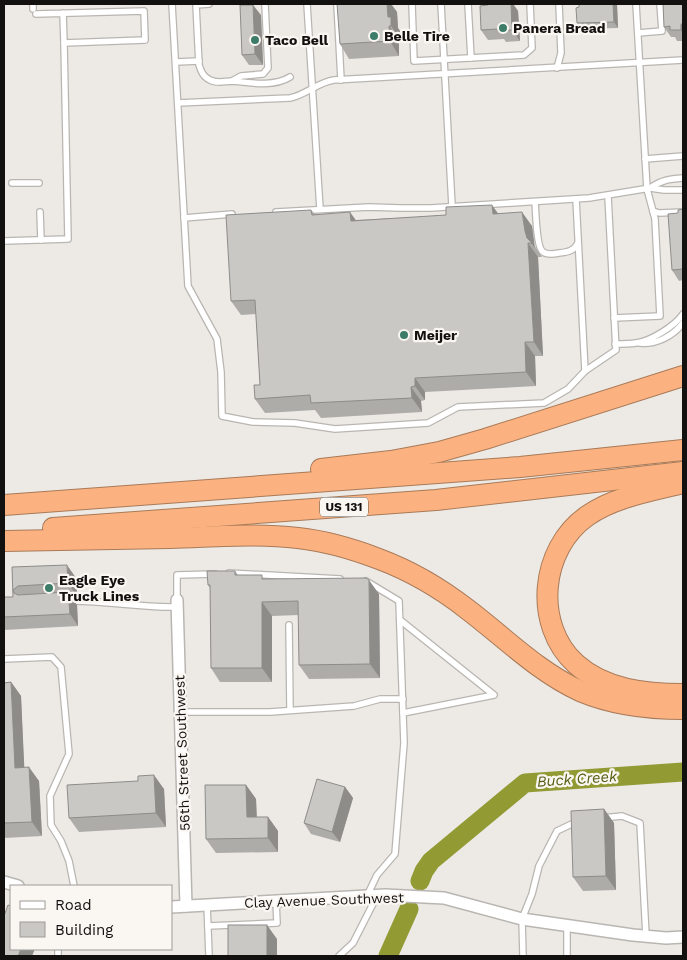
<svg xmlns="http://www.w3.org/2000/svg" width="687" height="960" font-family="'Work Sans',sans-serif">
	<style>
		.lines { fill: none; stroke-linecap: round; stroke-linejoin: round }
		.river { stroke: #929a34; stroke-width: 19 }
		.lane-casing { stroke: #b9b6b2; stroke-width: 8 }
		.street-casing { stroke: #b9b6b2; stroke-width: 14 }
		.highway-casing { stroke: #a97a58; stroke-width: 22 }
		.lane { stroke: #fff; stroke-width: 5.5 }
		.street { stroke: #fff; stroke-width: 11 }
		.highway { stroke: #fbb280; stroke-width: 20 }
		.wall { fill: #aeaca9 }
		.shaded-wall { fill: #8d8c89 }
		.building { fill: #cac8c4; stroke: #8d8c89 }
		.poi-dot { fill: #3d7c69; stroke: #faf7f3; stroke-width: 2 }
		.labels { text-anchor: middle; stroke-width: 4.5; stroke-linejoin: round; paint-order: stroke }
		.shield { fill: #faf7f3; stroke: #585653; stroke-width: 1 }
		.shield-label { font-size: 12px; font-weight: bold; fill: #12110f }
		.poi-label { font-size: 14px; font-weight: bold; fill: #12110f; stroke: #faf7f3; text-anchor: start }
		.street-label { font-size: 14px; fill: #12110f; stroke: #faf7f3 }
		.water-label { font-size: 15px; font-style: italic; fill: #575c12; stroke: #faf7f3 }
	</style>
	<rect width="100%" height="100%" fill="#edeae6"/>
	<g class="lines">
		<g class="river">
			<path d="M420,881L424,871L431,861L525,783L683,772"/>
			<path d="M388,956L409,909"/>
		</g>
		<defs>
			<g id="lane">
				<path d="M33,4V9"/>
				<path d="M172,4L188,286L217,339L221,372L222,416L253,422L295,423L335,429L428,423L458,407L544,403L568,389L585,371L616,350L608,196"/>
				<path d="M209,4L196,5L199,65C201,71 203,77 210,80C217,84 225,81 233,81C251,83 274,87 290,77"/>
				<path d="M307,4L320,209"/>
				<path d="M337,4L341,80"/>
				<path d="M412,4L414,61L524,55L532,48L530,4"/>
				<path d="M441,4L452,206"/>
				<path d="M468,4L471,58"/>
				<path d="M36,14L144,11L145,40L64,43L63,13"/>
				<path d="M638,33L662,31L660,4"/>
				<path d="M176,62L199,61"/>
				<path d="M557,68L561,53L559,4"/>
				<path d="M232,81L241,76L263,74L268,68L265,4"/>
				<path d="M178,103L290,98C306,95 318,82 334,80L683,60"/>
				<path d="M645,159L683,156"/>
				<path d="M12,183H39"/>
				<path d="M650,188C661,180 670,179 683,178"/>
				<path d="M576,199L585,371"/>
				<path d="M535,202C536,212 536,247 543,252C547,255 554,254 559,253C568,252 574,251 578,243"/>
				<path d="M653,211L659,213L683,212"/>
				<path d="M40,212L41,240"/>
				<path d="M276,212L369,207L400,208H431L589,198L650,188L664,190H683"/>
				<path d="M184,218L232,214"/>
				<path d="M4,241L68,239L64,43"/>
				<path d="M614,318L660,316L655,219L647,189L636,4"/>
				<path d="M640,343C656,345 673,336 683,323"/>
				<path d="M615,344C622,344 629,344 636,343C651,341 675,326 683,314"/>
				<path d="M229,573L340,579"/>
				<path d="M366,581L399,601L404,743L395,854L377,875L367,896"/>
				<path d="M177,600V575L215,574"/>
				<path d="M67,601C104,600 140,608 177,607"/>
				<path d="M400,620L494,695L403,713"/>
				<path d="M289,625L290,710"/>
				<path d="M4,659L52,657L61,667L69,754L50,796L51,825L61,841L69,861L74,886"/>
				<path d="M181,712H270L354,706L380,699H403"/>
				<path d="M602,818L622,816L640,823L646,936"/>
				<path d="M207,904L209,956"/>
				<path d="M567,925V956"/>
				<path d="M208,926L277,923L276,901"/>
				<path d="M58,956V949"/>
				<path d="M339,956L353,943L377,896"/>
				<path d="M523,956L522,919L532,894L539,866L557,831L578,821"/>
			</g>
			<g id="street">
				<path d="M177,600L186,906"/>
				<path d="M4,882L18,886"/>
				<path d="M171,907L385,895L444,898L522,919L633,935L666,938L683,937"/>
			</g>
			<g id="highway">
				<path d="M321,469L391,461L439,452L485,439L683,376"/>
				<path d="M683,483C651,491 614,497 587,516C540,549 533,625 576,664C605,690 646,694 683,694"/>
				<path d="M4,505L520,467L683,450"/>
				<path d="M53,528L436,500L683,472"/>
				<path d="M4,541C59,540 115,539 170,538C213,537 256,533 298,538C326,541 353,549 379,559C411,571 440,588 467,609C504,637 537,671 580,691C613,705 648,709 683,709"/>
			</g>
		</defs>
		<use href="#lane" class="lane-casing"/>
		<use href="#street" class="street-casing"/>
		<use href="#highway" class="highway-casing"/>
		<use href="#lane" class="lane"/>
		<use href="#street" class="street"/>
		<use href="#highway" class="highway"/>
	</g>
	<g class="wall">
		<path d="M337,4H391L397,12L398,28L400,31L401,40H399V56L349,59L340,44Z"/>
		<path d="M488,4H513L518,11L520,41L506,42L504,39L488,40L481,30Z"/>
		<path d="M617,4L618,28L581,29L577,23Z"/>
		<path d="M683,4V41H677L675,37H671L664,27Z"/>
		<path d="M261,15L263,65H249L242,55Z"/>
		<path d="M683,209V280L679,281L672,270L678,213Z"/>
		<path d="M311,210L315,214L356,220L498,213L532,226L534,245L542,257H538L543,356H535L536,386L425,392V400L421,401L422,412L321,418L315,410L265,413L255,399L260,385L256,314L241,315L231,301Z"/>
		<path d="M12,567L76,578L77,596H71L77,605L78,626L4,630V597H13Z"/>
		<path d="M235,571L238,575L379,594L380,678L309,679L299,665V615L272,616V682H220L211,668L210,588L208,585Z"/>
		<path d="M11,682L21,696L24,768L39,781L42,836L4,838V683Z"/>
		<path d="M138,781L164,789L166,827L79,832L69,818Z"/>
		<path d="M246,785L256,799L257,817H268L278,831V852L216,853L206,839Z"/>
		<path d="M345,787L353,798L340,842L311,834L304,823Z"/>
		<path d="M604,809L614,823L616,890L583,891L573,877Z"/>
	</g>
	<g class="shaded-wall">
		<path d="M387,4H391L397,12L398,28L400,31L401,40L391,26L388,17Z"/>
		<path d="M511,4H513L518,11L520,41L512,30Z"/>
		<path d="M613,4H617L618,28L614,22Z"/>
		<path d="M253,5L261,15L263,65L255,54Z"/>
		<path d="M681,24L683,28V33L681,30Z"/>
		<path d="M389,26L399,40V56L390,41Z"/>
		<path d="M492,205L502,219L493,214Z"/>
		<path d="M350,212L360,226L351,221Z"/>
		<path d="M522,212L532,226L535,248L527,238L525,231Z"/>
		<path d="M528,243L538,257L543,356L534,342Z"/>
		<path d="M525,342L535,356L536,386L526,372Z"/>
		<path d="M415,378L425,392V400L415,386Z"/>
		<path d="M411,387L421,401L422,412L412,398Z"/>
		<path d="M67,565L76,578L77,596L68,583Z"/>
		<path d="M369,580L379,594L380,678L370,664Z"/>
		<path d="M68,592L77,605L78,626L70,614Z"/>
		<path d="M262,602L272,616V682L262,668Z"/>
		<path d="M11,682L21,696L25,782L15,768Z"/>
		<path d="M29,767L39,781L42,836L32,822Z"/>
		<path d="M154,775L164,789L166,827L156,813Z"/>
		<path d="M246,785L256,799L257,831L247,817Z"/>
		<path d="M345,787L353,798L340,842L332,832Z"/>
		<path d="M604,809L614,823L616,890L606,876Z"/>
		<path d="M268,817L278,831V852L268,838Z"/>
		<path d="M267,925L277,939V956H267Z"/>
		<path d="M21,949H35L32,956H18Z"/>
	</g>
	<g class="building">
		<path d="M337,4H387L388,17H391V26H389L390,41L340,44Z"/>
		<path d="M488,4H511L512,30L498,31V29L481,30L480,6L488,5Z"/>
		<path d="M579,4H613L614,22L577,23L576,8L579,7Z"/>
		<path d="M663,4H683V24H681V30H670V26L664,27Z"/>
		<path d="M240,5H253L255,54L242,55Z"/>
		<path d="M492,205L493,214L522,212L525,231L527,238L532,243H528L534,342H525L526,372L415,378V386L411,387L412,398L311,403L310,395L255,399L254,385H260L255,300L231,301L226,215L311,210L312,215L350,212L351,221L446,215V207Z"/>
		<path d="M683,209V269L672,270L668,214L678,213V210Z"/>
		<path d="M67,565L68,583L18,586L13,590L14,593L18,595L68,592L70,614L4,617V597H13L12,567Z"/>
		<path d="M207,571H235V575H262V579L366,578L369,580L370,664L299,665L298,601L262,602V668H211L210,585H208Z"/>
		<path d="M11,682L15,768L29,767L32,822L4,823V683Z"/>
		<path d="M154,775L156,813L69,818L67,785L138,781V776Z"/>
		<path d="M317,779L345,787L332,832L304,823Z"/>
		<path d="M205,785H246L247,817H268V838L206,839Z"/>
		<path d="M604,809L606,876L573,877L571,811Z"/>
		<path d="M8,905L11,906V949H21L18,956H4V916Z"/>
		<rect x="228" y="925" width="39" height="31"/>
	</g>
	<g class="poi-dot">
		<circle cx="503" cy="28" r="5"/>
		<circle cx="374" cy="36" r="5"/>
		<circle cx="255" cy="40" r="5"/>
		<circle cx="404" cy="335" r="5"/>
		<circle cx="49" cy="588" r="5"/>
	</g>
	<g class="labels">
		<rect class="shield" x="320" y="497.5" width="48" height="19" rx="4"/>
		<g class="shield-label">
			<text x="344" y="511">US 131</text>
		</g>
		<g class="poi-label">
			<text x="513" y="33">Panera Bread</text>
			<text x="384" y="41">Belle Tire</text>
			<text x="265" y="45">Taco Bell</text>
			<text x="414" y="340">Meijer</text>
			<text x="59" y="585">Eagle Eye<tspan x="59" dy="16">Truck Lines</tspan></text>
		</g>
		<g class="street-label">
			<text transform="translate(182 753) rotate(-92)" y="5">56th Street Southwest</text>
			<text transform="translate(324 900) rotate(-2)" y="5">Clay Avenue Southwest</text>
		</g>
		<g class="water-label">
			<text transform="translate(577 779) rotate(-4)" y="5">Buck Creek</text>
		</g>
	</g>
	<rect width="687" height="960" fill="none" stroke="#12110f" stroke-width="10"/>
	<rect x="10" y="885" width="162" height="65" fill="#faf7f3" stroke="#9d9b98"/>
	<rect x="20" y="901" width="25" height="8" fill="#ffffff" stroke="#9d9b98"/>
	<text x="55" y="910" font-size="15" fill="#12110f">Road</text>
	<rect x="20" y="922" width="25" height="15" fill="#cac8c4" stroke="#9d9b98"/>
	<text x="55" y="935" font-size="15" fill="#12110f">Building</text>
</svg>
